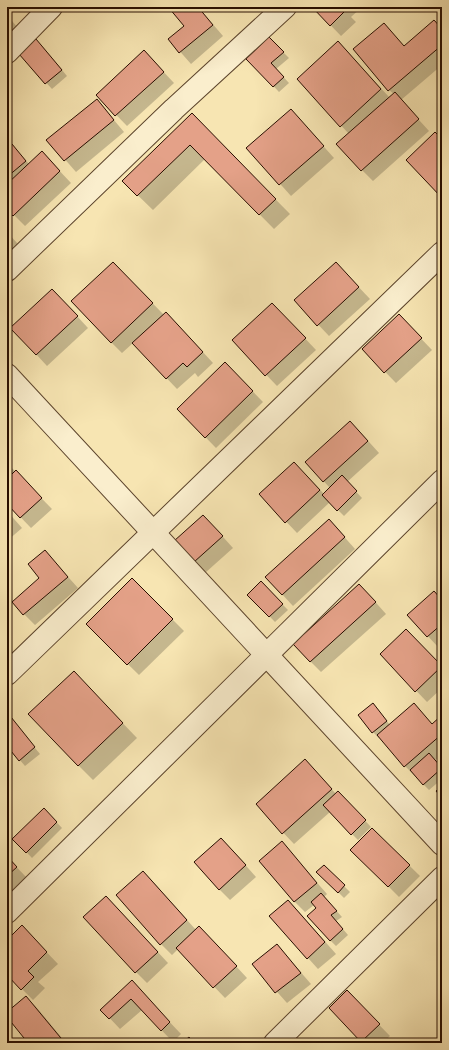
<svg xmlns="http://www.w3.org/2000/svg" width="449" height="1050" font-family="'Sorts Mill Goudy',serif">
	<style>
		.shadow { fill: #0003 }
		.building { fill: #e4a188; stroke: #280e00 }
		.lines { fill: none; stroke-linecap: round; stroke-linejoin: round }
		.minor-casing { stroke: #5c442c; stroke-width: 24 }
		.minor { stroke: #faeecd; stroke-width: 22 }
	</style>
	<rect width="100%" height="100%" fill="#f7e5b2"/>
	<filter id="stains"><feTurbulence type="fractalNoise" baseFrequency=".005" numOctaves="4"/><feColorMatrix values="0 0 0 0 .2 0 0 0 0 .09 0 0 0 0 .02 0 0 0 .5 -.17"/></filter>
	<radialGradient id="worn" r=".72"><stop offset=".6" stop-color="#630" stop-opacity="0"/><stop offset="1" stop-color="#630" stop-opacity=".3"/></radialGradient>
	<g class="shadow">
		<path d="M173,7H198L223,36L191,64L169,39L185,26Z"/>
		<path d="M231,7H239L235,11Z"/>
		<path d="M313,7H362L351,17L356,22L341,36Z"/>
		<path d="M7,15L18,28L7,37Z"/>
		<path d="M434,21L442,29V65L401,100L429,131L373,181L362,170L349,134L298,79L349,54L390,98L394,94L389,90L404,47Z"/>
		<path d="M269,38L289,58L276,69L289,83L279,92L248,59Z"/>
		<path d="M42,46L67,76L52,89L20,54Z"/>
		<path d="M144,51L174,83L127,126L97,95Z"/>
		<path d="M97,100L124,132L76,172L48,140Z"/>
		<path d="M291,110L334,158L291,196L248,148Z"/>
		<path d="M206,129L290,214L274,229L205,159L153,210L123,181Z"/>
		<path d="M12,146L29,164H53L71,183L25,226L7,208V150Z"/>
		<path d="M7,232L18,244L7,255Z"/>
		<path d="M336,263L370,299L329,336L295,300Z"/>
		<path d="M124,274L164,315L177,324L213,363L198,377L195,373L177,389L133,343L122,353L111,342Z"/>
		<path d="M63,301L88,328L47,366L12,328Z"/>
		<path d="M283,315L316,350L277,386L233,340Z"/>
		<path d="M410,327L432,350L396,383L363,349Z"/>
		<path d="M225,363L263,402L216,448L178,409Z"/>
		<path d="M361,433L379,453L347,482L362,498L344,516L330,502L297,533L260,494L305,474L324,494L330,488L306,462Z"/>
		<path d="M7,463L52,509L31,528L7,503Z"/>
		<path d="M7,511L22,528L7,541Z"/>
		<path d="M214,527L233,548L205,573L194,562Z"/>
		<path d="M340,532L355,549L293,606L266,577Z"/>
		<path d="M45,551L78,588L35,625L24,614L41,578Z"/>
		<path d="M132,579L184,631L139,675L87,624Z"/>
		<path d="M261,583L288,610L275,622L249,595Z"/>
		<path d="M370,596L386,614L321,672L310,661Z"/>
		<path d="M442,601V645L439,648L408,615Z"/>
		<path d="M417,641L442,667V688L427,702L381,654Z"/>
		<path d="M88,687L137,738L93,780L78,765Z"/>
		<path d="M378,710L390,725H432L442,716V755L435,760L442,768V779L429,790L405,766L380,737L379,738L373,732Z"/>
		<path d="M7,714L40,754L25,766L7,745Z"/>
		<path d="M316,772L336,794L338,792L371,827L358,840L330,812L294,844L257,805Z"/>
		<path d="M44,809L62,828L32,858L14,839Z"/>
		<path d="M372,829L420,876L399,897L352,850Z"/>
		<path d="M282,843L327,894L324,897L342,917L336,921L348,935L336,946L330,940L314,905L305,912L294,901Z"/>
		<path d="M232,850L256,877L230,900L219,889Z"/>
		<path d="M7,857L27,878L7,897Z"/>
		<path d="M324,866L350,892L344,898L318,872Z"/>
		<path d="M154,883L196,930L210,938L247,978L225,998L178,949L172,955L161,944Z"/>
		<path d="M117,908L168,963L147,983L136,972Z"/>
		<path d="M299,912L336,954L318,969L308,958Z"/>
		<path d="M33,938L58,964L38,982L45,988L33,1000L7,974V941Z"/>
		<path d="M277,945L311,984L287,1003L253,965Z"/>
		<path d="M347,992L390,1036L382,1043H364L330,1008Z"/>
		<path d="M142,993L181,1034L173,1042L142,1010L120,1029L102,1010Z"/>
		<path d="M26,997L37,1008L66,1043H30L7,1016V1014Z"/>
	</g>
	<g class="building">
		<path d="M171,7H198L213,25L179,53L168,39L184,26L169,8Z"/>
		<path d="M312,7H343L346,10L330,26Z"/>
		<path d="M433,7H442V17Z"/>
		<path d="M434,20L442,29V45L388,91L353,49L384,23L404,46Z"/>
		<path d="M269,37L284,52L271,63L284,77L273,87L246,59Z"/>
		<path d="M36,39L62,70L45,84L19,54Z"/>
		<path d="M338,41L381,89L340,127L297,79Z"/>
		<path d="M144,50L164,72L115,116L96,95Z"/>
		<path d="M395,92L419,119L361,171L336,144Z"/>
		<path d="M97,99L114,120L64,161L46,140Z"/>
		<path d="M291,109L324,146L279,185L246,148Z"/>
		<path d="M192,113L276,199L259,215L190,145L137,196L122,181Z"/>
		<path d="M435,132L442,139V198L406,160Z"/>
		<path d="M12,144L26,161L7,177V148Z"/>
		<path d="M42,151L60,171L13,216L7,210V184Z"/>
		<path d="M113,262L153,303L111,343L71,301Z"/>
		<path d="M336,262L359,287L317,326L294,300Z"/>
		<path d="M52,289L78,316L36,355L10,328Z"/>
		<path d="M272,303L306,338L265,376L232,340Z"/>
		<path d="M166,312L203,352L187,367L183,363L166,379L132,343Z"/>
		<path d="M399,314L422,338L384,373L362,349Z"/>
		<path d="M225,362L253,391L205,438L177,409Z"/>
		<path d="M350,421L368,441L323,482L305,462Z"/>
		<path d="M294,462L320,490L285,523L259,494Z"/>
		<path d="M16,470L42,498L20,518L7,504V479Z"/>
		<path d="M342,475L357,491L337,511L322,495Z"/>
		<path d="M203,515L223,536L194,562L174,541Z"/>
		<path d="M329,519L345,537L282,595L265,577Z"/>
		<path d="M45,550L68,577L23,615L12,602L39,578L28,564Z"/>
		<path d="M132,578L173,619L127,665L86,624Z"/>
		<path d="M261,581L283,604L269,617L247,595Z"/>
		<path d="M359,584L376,602L310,662L293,644Z"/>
		<path d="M434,591L442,600V624L427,637L407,615Z"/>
		<path d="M406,629L442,666L415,692L380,654Z"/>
		<path d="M74,671L123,723L78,766L28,714Z"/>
		<path d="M373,703L387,721L372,733L358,715Z"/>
		<path d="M414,703L432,724L442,715V734L404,767L377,735Z"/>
		<path d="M7,712L35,747L19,761L7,746Z"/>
		<path d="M429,753L442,768L423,785L410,770Z"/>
		<path d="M305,759L332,789L282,834L256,804Z"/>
		<path d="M442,786V798L436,791Z"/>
		<path d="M338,791L366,820L351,835L323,805Z"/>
		<path d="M44,808L57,822L26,853L12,839Z"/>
		<path d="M372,828L410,865L388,887L350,850Z"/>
		<path d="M221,838L246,865L219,890L194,862Z"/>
		<path d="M282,841L317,883L294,902L259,861Z"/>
		<path d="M7,856L17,867L7,876Z"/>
		<path d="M324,865L345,885L338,893L316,872Z"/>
		<path d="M143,871L187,920L160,945L116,895Z"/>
		<path d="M321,893L337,911L331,915L343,929L330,941L307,916L316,908L311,902Z"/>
		<path d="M106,896L158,952L135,973L83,917Z"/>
		<path d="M288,900L325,942L307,959L269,916Z"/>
		<path d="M22,925L47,952L28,971L34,977L21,990L7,975V940Z"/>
		<path d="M199,926L237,966L213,988L176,948Z"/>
		<path d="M277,944L301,973L275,993L252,964Z"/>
		<path d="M132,980L170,1022L161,1031L131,999L109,1019L100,1010Z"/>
		<path d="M347,990L380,1024L361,1042L329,1008Z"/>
		<path d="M26,996L65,1043H28L7,1017V1012Z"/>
		<path d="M189,1037L195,1043H182Z"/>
	</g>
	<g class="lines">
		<defs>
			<g id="minor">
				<path d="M7,52L51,7"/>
				<path d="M7,270L174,109L285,7"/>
				<path d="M7,375L442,844"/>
				<path d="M7,674L442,253"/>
				<path d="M7,912L442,481"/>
				<path d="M275,1043L442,878"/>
			</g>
		</defs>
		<use href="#minor" class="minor-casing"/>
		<use href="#minor" class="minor"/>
	</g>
	<rect width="449" height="1050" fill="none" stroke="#f7e5b2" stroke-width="24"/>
	<rect x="8" y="8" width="433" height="1034" fill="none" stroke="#280e00" stroke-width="2"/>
	<rect x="12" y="12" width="425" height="1026" fill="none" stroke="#280e00"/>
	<rect width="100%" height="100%" filter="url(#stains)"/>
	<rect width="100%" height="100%" fill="url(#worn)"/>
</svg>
